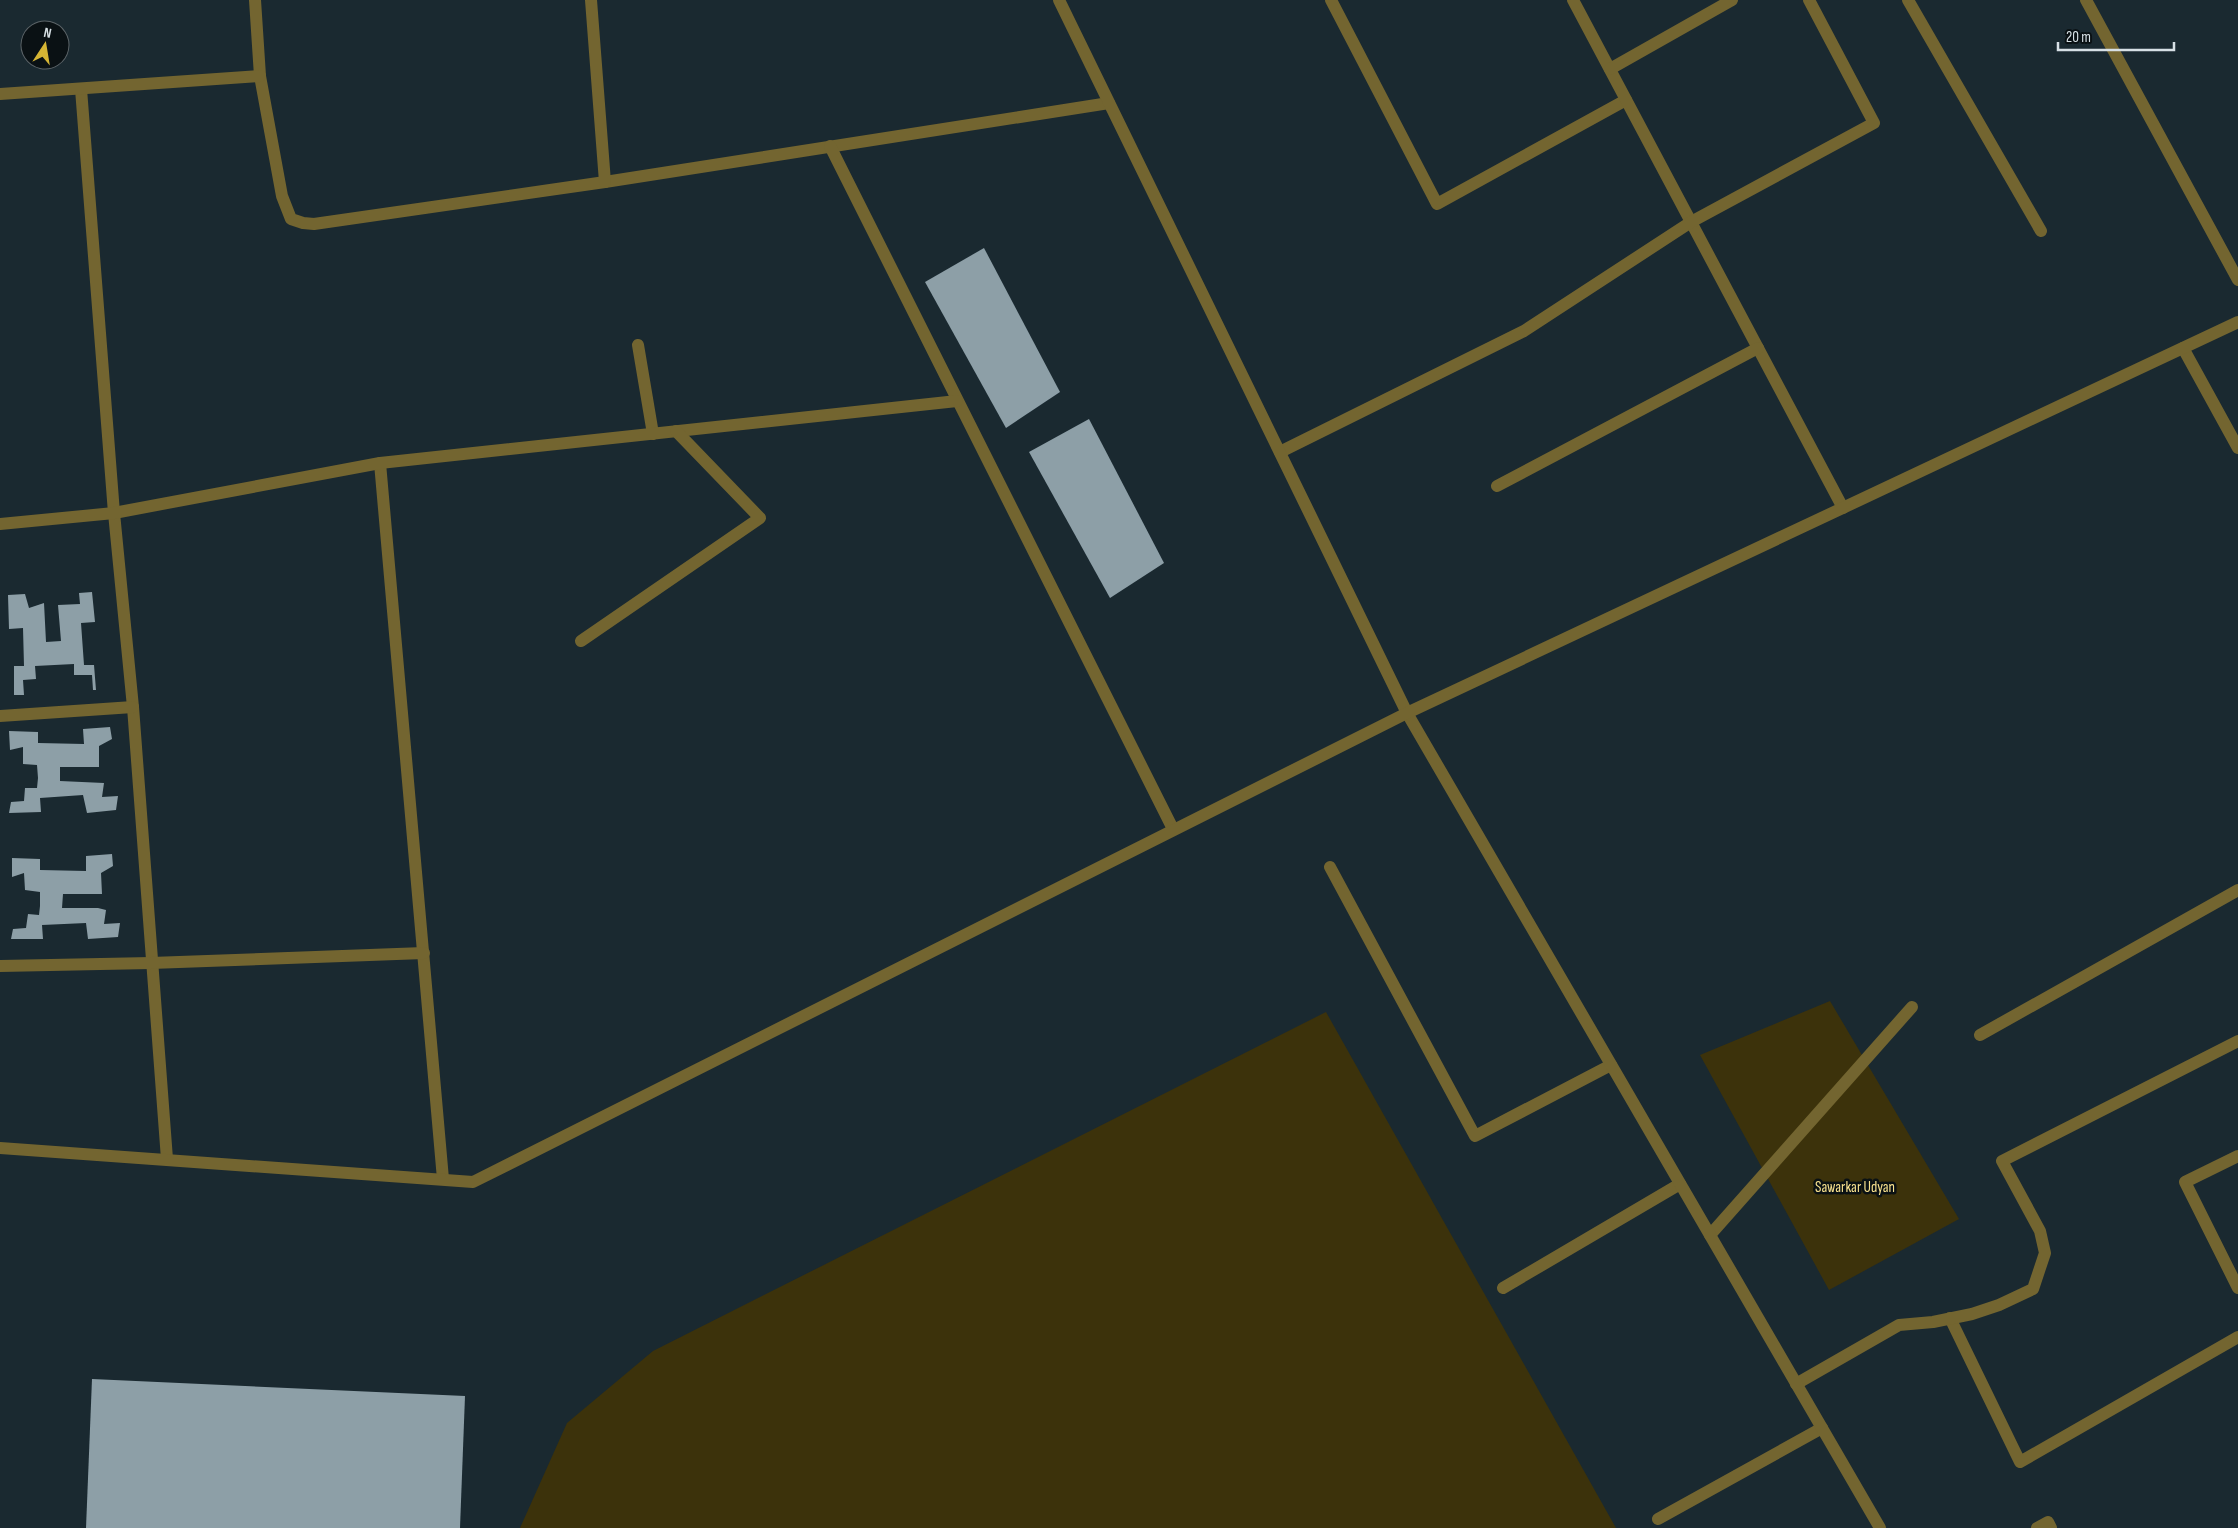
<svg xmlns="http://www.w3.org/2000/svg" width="2238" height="1528" font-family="'Sofia Sans Condensed',sans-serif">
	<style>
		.green { fill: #3c320b }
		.building { fill: #8d9fa7 }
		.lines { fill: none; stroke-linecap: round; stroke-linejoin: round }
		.service { stroke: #736530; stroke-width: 12 }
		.minor { stroke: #736530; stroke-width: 12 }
		.tertiary { stroke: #736530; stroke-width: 12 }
		.labels { text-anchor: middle; stroke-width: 5; stroke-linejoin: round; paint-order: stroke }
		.park-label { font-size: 15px; fill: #fae38f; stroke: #0a1114 }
	</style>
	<rect width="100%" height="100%" fill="#1a2930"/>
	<g class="green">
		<path d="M1830,1001L1959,1219L1829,1290L1700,1055Z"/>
		<path d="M1326,1012L1616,1528H520L567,1423L653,1351Z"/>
	</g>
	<g class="building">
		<path d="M984,248L1060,392L1006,428L925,282Z"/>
		<path d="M1089,419L1164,563L1110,598L1029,452Z"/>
		<path d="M92,592L95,622L81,623L84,665H94L96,690H93L92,675H74V664L35,666L36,679L23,680L24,695H14V666H24L23,628L9,629L8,595L25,594L29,608L44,603L46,642L61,641L58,605L80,604L79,593Z"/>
		<path d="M110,727L112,739L99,746V767H60V781L104,783L102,797L118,796L116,810L87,813L83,795L40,798L41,812L9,813L11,802L24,801L25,788H37L38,778L37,765L23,764V747L10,750L9,731L38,732V743L84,744L83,729Z"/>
		<path d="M112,854L113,866L101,873L102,894H63L62,908H98L106,910L104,924L120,923L118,937L88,939L86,923L42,925L43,939H11L13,929L26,928L28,914L39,915L40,906V892L25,890L24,873L12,877V858L40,859V870L86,871V856Z"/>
		<path d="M92,1379L465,1396L460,1528H86Z"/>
	</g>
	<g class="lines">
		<g class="service">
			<path d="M1710,1235L1912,1007"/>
			<path d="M2037,1528L2048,1522L2051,1528"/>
		</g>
		<g class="minor">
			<path d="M255,0L260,76L282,196L291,219L303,223L314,224L605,182L1109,103"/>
			<path d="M591,0L605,182"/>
			<path d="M1331,0L1437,204L1626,100"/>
			<path d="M1573,0L1843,508"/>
			<path d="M1908,0L2041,231"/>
			<path d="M2086,0L2238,280"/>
			<path d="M1610,69L1732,0"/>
			<path d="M81,89L114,513L133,707L167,1159"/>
			<path d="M0,94L260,76"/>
			<path d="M830,146L1173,829"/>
			<path d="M638,345L653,434"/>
			<path d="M2183,348L2238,448"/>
			<path d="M1280,452L1524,331L1691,222L1874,123L1809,0"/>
			<path d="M380,463L443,1179"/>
			<path d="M1497,486L1758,348"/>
			<path d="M0,524L114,513L380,463L957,401"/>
			<path d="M581,641L760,518L676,431"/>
			<path d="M0,716L133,707"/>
			<path d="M1330,867L1475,1136L1611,1065"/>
			<path d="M0,966L151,963L424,953"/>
			<path d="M1980,1035L2238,890"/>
			<path d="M2238,1156L2185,1182L2238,1288"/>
			<path d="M1503,1288L1680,1184"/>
			<path d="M1950,1318L2020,1462L2238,1337"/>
			<path d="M1796,1384L1899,1325L1933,1322L1972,1314L1999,1305L2033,1289L2045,1253L2040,1231L2002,1161L2238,1041"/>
			<path d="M1658,1519L1822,1428"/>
		</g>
		<g class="tertiary">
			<path d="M1059,0L1407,713L1880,1528"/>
			<path d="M0,1148L473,1182L1407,713L2238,322"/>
		</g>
	</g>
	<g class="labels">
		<g class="park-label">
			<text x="1855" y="1192">Sawarkar Udyan</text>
		</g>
	</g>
	<g transform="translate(45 45) rotate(12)"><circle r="24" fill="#0a1114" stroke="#5c6468"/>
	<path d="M0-4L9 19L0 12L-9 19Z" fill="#d5b534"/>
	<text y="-8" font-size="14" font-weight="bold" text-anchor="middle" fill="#d7e0e5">N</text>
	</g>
	<path d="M2058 42v8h116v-8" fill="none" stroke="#d7e0e5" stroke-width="2.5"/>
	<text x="2066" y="42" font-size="15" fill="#d7e0e5" stroke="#0a1114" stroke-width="4" paint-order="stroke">20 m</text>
</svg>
